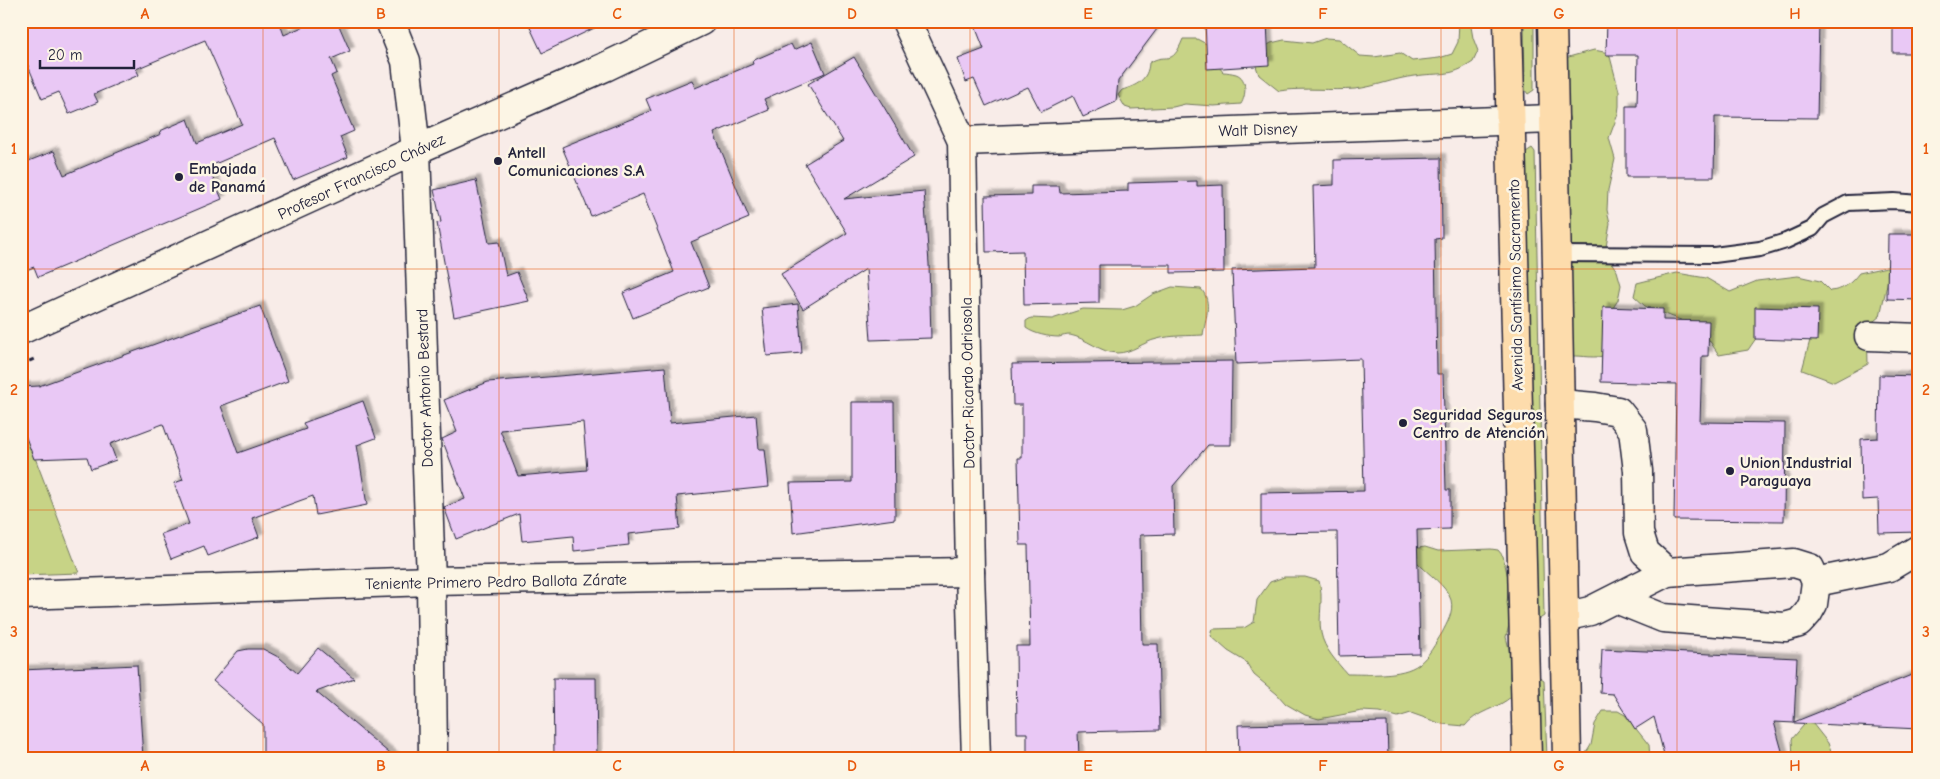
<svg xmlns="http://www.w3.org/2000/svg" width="1940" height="779" font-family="'Comic Neue',sans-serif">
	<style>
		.green { fill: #c7d386; stroke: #747a60 }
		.building { fill: #e9c8f5; stroke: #22223b; fill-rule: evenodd; filter: url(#shadow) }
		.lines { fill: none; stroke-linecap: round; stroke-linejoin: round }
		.lane-casing { stroke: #22223b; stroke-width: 18 }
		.street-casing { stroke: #22223b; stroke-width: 31 }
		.secondary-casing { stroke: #22223b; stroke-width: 31 }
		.primary-casing { stroke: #22223b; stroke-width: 31 }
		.path { stroke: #22223b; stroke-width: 3; stroke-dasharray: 5 4; stroke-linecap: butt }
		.lane { stroke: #fcf5e5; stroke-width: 14 }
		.street { stroke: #fcf5e5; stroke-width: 28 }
		.secondary { stroke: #fcf5e5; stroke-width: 28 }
		.primary { stroke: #fddcac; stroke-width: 28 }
		.grid { fill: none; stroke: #e8590c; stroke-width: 1; stroke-opacity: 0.55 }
		.poi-dot { fill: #22223b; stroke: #fcf5e5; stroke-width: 2 }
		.labels { text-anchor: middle; stroke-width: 5; stroke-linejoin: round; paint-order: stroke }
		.street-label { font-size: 16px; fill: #22223b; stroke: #fcf5e5 }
		.poi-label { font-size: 16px; font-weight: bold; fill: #22223b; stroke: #fcf5e5; text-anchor: start }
		.neatline { fill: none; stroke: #e8590c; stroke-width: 2 }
		.grid-label { font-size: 16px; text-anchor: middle; font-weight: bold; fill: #e8590c }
	</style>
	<defs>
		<filter id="shadow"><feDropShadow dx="4.5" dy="-4.5" stdDeviation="1" flood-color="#0004"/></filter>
	</defs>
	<rect width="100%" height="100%" fill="#f8ece8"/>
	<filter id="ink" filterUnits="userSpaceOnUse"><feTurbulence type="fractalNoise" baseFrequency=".02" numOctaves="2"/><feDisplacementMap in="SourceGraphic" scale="10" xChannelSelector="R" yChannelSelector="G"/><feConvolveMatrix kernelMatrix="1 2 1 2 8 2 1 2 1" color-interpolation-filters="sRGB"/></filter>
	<g filter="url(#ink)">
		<g class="green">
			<path d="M1459,21H1470L1473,38L1478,51L1473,62C1449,78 1441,72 1415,76C1395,78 1375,87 1355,89C1330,91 1304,87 1279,91L1259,75L1255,63L1260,50L1271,43L1284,40L1312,43L1326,38L1339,39L1360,56L1374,57L1400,53L1412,61L1439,58L1452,54L1458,42Z"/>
			<path d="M1524,21H1534V90L1528,94L1525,90Z"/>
			<path d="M1183,39H1197L1216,49L1219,67L1223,72C1227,72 1232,73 1236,74C1248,78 1246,96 1241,104L1214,106L1185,104L1173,107L1131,109L1125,107L1118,95L1122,90C1136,86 1148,80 1149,63C1167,51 1171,69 1183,39Z"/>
			<path d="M1594,50L1609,53L1619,91V106L1618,114L1609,138L1615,159L1608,190L1607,210L1610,223L1605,253L1617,271L1621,285L1618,300L1606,319L1603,356C1590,359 1579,354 1566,357L1567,315L1572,309L1570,302L1565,58Z"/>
			<path d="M1532,148L1535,152L1544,616L1538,620L1535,616L1526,152Z"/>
			<path d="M1891,266L1880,316L1874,321L1867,323L1868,364L1834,382L1802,370L1816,318L1774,312L1748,350L1719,355L1701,328L1645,306L1634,296L1637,283L1677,273L1706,278L1730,292L1757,281L1798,276L1820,281L1830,291C1844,290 1851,283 1859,273Z"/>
			<path d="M1172,287L1201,289C1213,302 1205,320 1203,335C1188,336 1172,335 1157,339C1143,342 1132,353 1117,353C1101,353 1086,338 1070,335C1066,335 1063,336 1059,337C1049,337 1034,334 1026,328V321L1031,318L1052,319L1083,309L1122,310L1135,306L1153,294Z"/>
			<path d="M21,421L79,573L21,575Z"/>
			<path d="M1425,547L1438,551L1491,549L1498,550L1503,556L1509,582L1507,603L1511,617L1506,637L1511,657L1510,677L1513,690L1512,696C1498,709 1476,711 1465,726L1442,724L1411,713L1398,717L1379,712L1362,711L1319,719L1305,715L1286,704L1277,694L1254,675L1246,662L1228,651L1211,636L1213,629L1244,628L1254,622L1257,600L1270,582L1284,577H1305L1319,581C1324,598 1318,616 1321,633C1324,649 1337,662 1347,674C1367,674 1402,677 1419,664C1429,656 1435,644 1442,633C1447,623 1454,612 1451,600C1447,586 1427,573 1418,563C1415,559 1413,553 1412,549Z"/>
			<path d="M1538,676L1544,680L1547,758H1537Z"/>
			<path d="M1603,711H1618L1625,715L1649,745L1650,758H1583L1591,745L1595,724Z"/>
			<path d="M1809,719L1828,743L1833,758H1793L1792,739Z"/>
		</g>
		<g class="building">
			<path d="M21,21H279L284,35L316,21H337L350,51L331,59L337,73L331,76L354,131L340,137L348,157L293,180L275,138L208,167L222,199L38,277L34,267L21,272V164L54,151L64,175L161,134L160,131L188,119L197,143L242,124L205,40L136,69L139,75L94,94L98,102L69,114L59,92L42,99L21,49Z"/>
			<path d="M527,21H609L542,53Z"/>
			<path d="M973,21H1163L1118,81L1116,102L1083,117L1073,96L1041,112L1028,87L986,106L974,79L966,82L958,59L984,49Z"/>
			<path d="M1205,21H1267L1269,65L1207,69Z"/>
			<path d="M1607,21H1819L1817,118L1715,117L1714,177H1626V106H1637L1638,55H1606Z"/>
			<rect x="1893" y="21" width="26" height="32"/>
			<path d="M812,42L825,73L764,99L769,110L714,133L749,218L691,242L709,287L633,318L623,293L674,272L643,194L591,216L562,147L651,111L646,99L692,80L695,88L753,64L752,61L791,44L794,50Z"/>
			<path d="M854,57L914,157L844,199L924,191L929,264L931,338L871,340L866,269L803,309L781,274L847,233L805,164L843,141L808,84Z"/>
			<path d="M1441,158L1442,238L1435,239L1437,374H1443L1446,490H1450V529L1417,530L1420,654L1339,656L1337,532L1261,533V493L1364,491L1361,359L1236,364L1232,270L1315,267L1313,186L1334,185V160Z"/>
			<path d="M476,180L489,243L499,242L506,276L517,272L529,301L454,317L437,223L441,222L434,190Z"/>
			<path d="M1197,181V186L1223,185L1224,272L1171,273V265H1099V303L1024,305L1023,251L986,252L985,196L1031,195V186H1059L1060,193L1128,191V183Z"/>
			<path d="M1888,234H1918L1919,300L1887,299Z"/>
			<path d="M798,304L802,353L767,356L762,308Z"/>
			<path d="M260,306L288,381L221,406L238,453L306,429L303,423L363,401L376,438L357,445L367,505L316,515L313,496L252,518L259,537L208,556L204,546L171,559L161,534L189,524L174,483L183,480L163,424L110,444L116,460L91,469L87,457L34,459L21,424V387L39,386Z"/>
			<path d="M1603,307L1663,309V320L1709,321L1708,356H1702L1700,422L1785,423L1784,521L1674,520L1676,384L1601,382Z"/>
			<path d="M1755,307L1818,309L1817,341L1755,339Z"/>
			<path d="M1232,361L1231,445H1208L1173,486L1174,534L1140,535L1142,644H1158L1160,730L1078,732L1079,758H1027V733H1017L1016,646H1030L1028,545H1020L1018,458H1022V405H1013L1012,364Z"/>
			<path d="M665,367L670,423L756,415L759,449H765L769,487L677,496L680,529L628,534L629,545L574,551L573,536L522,541L519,514L456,539L444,507L465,499L442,439L457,432L444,400L488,382ZM583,422L587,470L518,476L500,430Z"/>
			<path d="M1879,375L1919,376V532L1879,533L1878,499L1862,500L1861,439L1878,438Z"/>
			<path d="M852,402H894L895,519L793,533L790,483L852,482Z"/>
			<path d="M318,648L354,678L316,692L395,758H263V724L213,681L238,651L248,649H263L280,658L297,673Z"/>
			<path d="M1602,649L1797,658L1794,722L1919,672V729L1774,722L1784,758H1665L1654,717L1635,729L1613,694L1600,693Z"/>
			<path d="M137,665L143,758H21V670Z"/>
			<path d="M553,678H596L597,758H554Z"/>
			<path d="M1387,722L1388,758H1239L1238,725Z"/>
		</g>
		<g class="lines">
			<defs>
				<path id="lane" d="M1556,254L1714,255L1760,249L1786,241L1812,229L1823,216L1848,203L1894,201L1919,203"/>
				<g id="street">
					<path d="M906,21L962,141L970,572L976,758"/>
					<path d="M962,141L1554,119"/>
					<path d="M21,330L416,150L431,581L433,758"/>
					<path d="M1869,336L1919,338"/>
					<path d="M1560,404L1595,407L1618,411L1633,430L1638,471L1639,533L1645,552L1667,572"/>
					<path d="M1816,582L1889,567L1919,549"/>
					<path d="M21,595L431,581L970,572"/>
					<path d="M1564,617L1590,611L1667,572L1794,563L1810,568L1816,582L1813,604L1808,613L1799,623L1785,627L1663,618L1616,599"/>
				</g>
				<path id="secondary" d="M390,21L406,61L416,150L605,67L701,21"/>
				<g id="primary">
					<path d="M1508,21L1527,758"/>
					<path d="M1552,21L1567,758"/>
				</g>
			</defs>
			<use href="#lane" class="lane-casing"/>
			<use href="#street" class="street-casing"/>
			<use href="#secondary" class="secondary-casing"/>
			<use href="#primary" class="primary-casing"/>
			<path class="path" d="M21,365L34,359"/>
			<use href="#lane" class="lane"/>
			<use href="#street" class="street"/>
			<use href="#secondary" class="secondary"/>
			<use href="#primary" class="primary"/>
		</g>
	</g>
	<path class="grid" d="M263,21V758M499,21V758M734,21V758M970,21V758M1206,21V758M1441,21V758M1677,21V758M21,269H1919M21,510H1919"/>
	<g class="poi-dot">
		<circle cx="498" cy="161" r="5"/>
		<circle cx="179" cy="177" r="5"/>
		<circle cx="1403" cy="423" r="5"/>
		<circle cx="1730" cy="471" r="5"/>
	</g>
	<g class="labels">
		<g class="street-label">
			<text transform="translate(1258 129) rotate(-2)" y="6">Walt Disney</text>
			<text transform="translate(361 176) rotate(-25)" y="6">Profesor Francisco Chávez</text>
			<text transform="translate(1515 285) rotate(-91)" y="6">Avenida Santísimo Sacramento</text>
			<text transform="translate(967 383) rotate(-91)" y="6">Doctor Ricardo Odriosola</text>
			<text transform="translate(424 388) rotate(-92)" y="6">Doctor Antonio Bestard</text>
			<text transform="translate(496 581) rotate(-1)" y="6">Teniente Primero Pedro Ballota Zárate</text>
		</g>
		<g class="poi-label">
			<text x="508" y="158">Antell<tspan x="508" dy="18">Comunicaciones S.A</tspan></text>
			<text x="189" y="174">Embajada<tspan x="189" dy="18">de Panamá</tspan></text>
			<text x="1413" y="420">Seguridad Seguros<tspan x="1413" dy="18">Centro de Atención</tspan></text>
			<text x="1740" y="468">Union Industrial<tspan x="1740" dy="18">Paraguaya</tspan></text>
		</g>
	</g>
	<rect width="1940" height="779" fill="none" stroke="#fcf5e5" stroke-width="55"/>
	<path d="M40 60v8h94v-8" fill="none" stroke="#22223b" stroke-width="2.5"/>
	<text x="48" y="60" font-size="15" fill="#22223b" stroke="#fcf5e5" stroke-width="4" paint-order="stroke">20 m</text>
	<rect x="28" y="28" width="1884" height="724" class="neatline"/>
	<g class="grid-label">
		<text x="145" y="19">A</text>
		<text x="381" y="19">B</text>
		<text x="617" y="19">C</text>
		<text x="852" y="19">D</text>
		<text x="1088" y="19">E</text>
		<text x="1323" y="19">F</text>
		<text x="1559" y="19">G</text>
		<text x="1795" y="19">H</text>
		<text x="14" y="154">1</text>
		<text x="1926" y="154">1</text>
		<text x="14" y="395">2</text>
		<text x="1926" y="395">2</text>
		<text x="14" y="637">3</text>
		<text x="1926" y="637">3</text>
		<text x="145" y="771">A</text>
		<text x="381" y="771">B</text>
		<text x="617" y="771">C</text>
		<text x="852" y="771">D</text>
		<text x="1088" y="771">E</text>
		<text x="1323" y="771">F</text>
		<text x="1559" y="771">G</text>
		<text x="1795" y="771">H</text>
	</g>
</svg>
